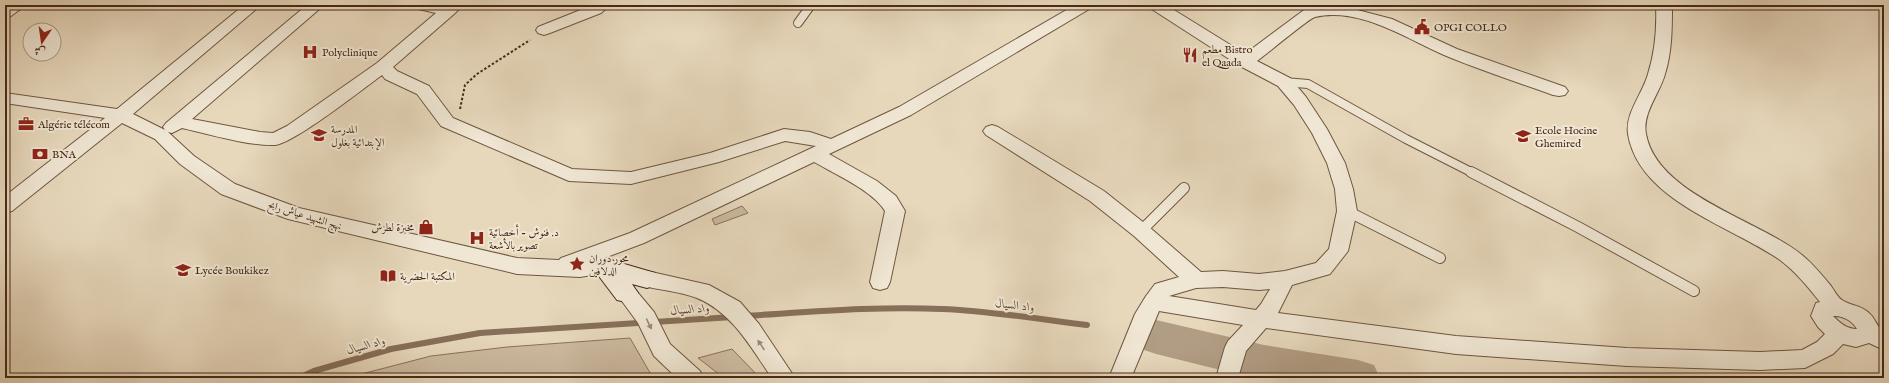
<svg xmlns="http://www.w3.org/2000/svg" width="1889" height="383" font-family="'IM FELL English',Amiri,serif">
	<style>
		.green { fill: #ccbaa0; stroke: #8a725c }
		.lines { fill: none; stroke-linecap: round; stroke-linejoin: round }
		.stream { stroke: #876f59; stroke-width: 6 }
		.river { fill: #b19d84; fill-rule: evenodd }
		.lane-far1-casing { stroke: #6f5641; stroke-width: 10 }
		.lane-casing { stroke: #6f5641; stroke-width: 12 }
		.street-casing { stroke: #6f5641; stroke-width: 2 }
		.secondary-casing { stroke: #472a18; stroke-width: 2 }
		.path { stroke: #472a18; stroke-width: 2; stroke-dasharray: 2.5 2; stroke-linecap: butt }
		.lane-far1 { stroke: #efe6d3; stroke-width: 8 }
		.lane { stroke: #efe6d3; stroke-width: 10 }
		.street { fill: #efe6d3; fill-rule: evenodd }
		.secondary { fill: #efe6d3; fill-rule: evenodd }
		.oneway { fill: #9b8876 }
		.labels { text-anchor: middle; stroke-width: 4; stroke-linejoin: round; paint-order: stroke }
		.poi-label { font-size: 11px; fill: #472a18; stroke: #efe6d3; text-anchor: start }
		.street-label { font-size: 11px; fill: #472a18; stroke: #efe6d3 }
		.water-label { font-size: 12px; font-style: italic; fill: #624733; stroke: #efe6d3 }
	</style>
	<rect width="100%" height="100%" fill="#e7d8bc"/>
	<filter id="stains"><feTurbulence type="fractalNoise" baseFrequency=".005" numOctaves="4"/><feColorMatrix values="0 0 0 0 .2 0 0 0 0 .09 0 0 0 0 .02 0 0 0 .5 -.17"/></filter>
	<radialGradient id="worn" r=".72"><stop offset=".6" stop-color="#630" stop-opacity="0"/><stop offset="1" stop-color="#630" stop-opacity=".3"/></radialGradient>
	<g class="green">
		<path d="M742,206L748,213L715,225L712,219Z"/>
		<path d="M630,338L653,378H346L431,356L507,347Z"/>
		<path d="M732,349L760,378H724L698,358Z"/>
	</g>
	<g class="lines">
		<g class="stream">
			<path d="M744,316C810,312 876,306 942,309C990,311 1039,319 1087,325"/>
			<path d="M299,378L314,371L391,349L480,333L733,317"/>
		</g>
		<path class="river" d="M1156,320L1264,345L1358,360L1374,365L1380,378H1253L1156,354L1141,349L1135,337L1141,325Z"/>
		<defs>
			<g id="lane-far1">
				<path d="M798,23L811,5"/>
				<path d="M1284,82L1308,84L1406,139L1473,173"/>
			</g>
			<g id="lane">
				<path d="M1471,172L1578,227L1694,291"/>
				<path d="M1347,211L1440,258"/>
				<path d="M1141,231L1184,188"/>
			</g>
			<g id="street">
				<path d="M7,5H26L11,16L5,18V6Z"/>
				<path d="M244,5H261L133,114L165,130L163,127L166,123L307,5H324L192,119L260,132L273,133L287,126L377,63L436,13L414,8L411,5H463L454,14L393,67L397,71L429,86L453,118L572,169L631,172L710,153L784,129L810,132L831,139L899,107L1075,5H1094L1091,8L911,115L829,154L877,181L896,196L905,211L890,282L887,288L880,290L873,288L870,282L885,211C873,191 835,174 814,162L644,243L599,260L611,262L614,267L611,272L580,277L517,274L288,219L221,194L180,164L155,139L122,123L12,211L5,213V196L105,118L5,103V93L117,109ZM382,75L385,79L417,94L441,126L569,181L631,184L719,162L785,141L816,146L630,233L561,258L559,260L517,258L299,208L235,184L194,156L168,132L172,133L182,128C208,134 249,146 275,145C293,144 363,89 382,75Z"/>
				<path d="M593,5H610L601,13L550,33L544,35L538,33L536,30L538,27Z"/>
				<path d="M1147,5H1166L1245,54L1304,10L1342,6L1392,19L1457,49L1565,87L1568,91L1565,95L1559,96L1553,95C1517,82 1480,70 1444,55C1405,38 1360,7 1315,17C1308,19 1267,54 1257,61L1290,78L1306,97L1327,129L1345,163L1353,189L1357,211L1348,251L1330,274L1292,285L1278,313L1456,336L1627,348L1760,352L1802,350L1817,342L1825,334L1818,327L1811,316L1816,303L1820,302C1808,287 1796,272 1780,260C1732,226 1639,201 1628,134C1625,113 1643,93 1648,74C1655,52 1657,28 1656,5H1672C1672,28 1672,52 1665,74C1660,93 1642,113 1646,134C1657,195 1759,220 1802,255C1813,264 1822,275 1831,286C1834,290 1838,298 1842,300C1851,306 1861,305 1869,313C1876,319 1876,327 1884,331V350L1869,343L1856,347L1843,344L1833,354L1805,368L1760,370L1627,366L1456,354L1266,328L1246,351L1238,378H1216L1225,347L1228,341L1243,325L1159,311L1131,378H1109L1135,314L1146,296L1155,284L1179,277L1134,236L1090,201L986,135L983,131L986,127L992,125L998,127L1104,191L1148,226L1201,272L1223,271L1259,274L1285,271L1316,263L1329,249L1337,211L1335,189L1327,163L1312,133L1294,105L1278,86L1240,66L1150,8ZM1223,287L1259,290L1270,289L1261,304L1256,310L1169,296L1196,288ZM1833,316C1842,315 1853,321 1857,329C1847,329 1840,323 1833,316Z"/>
				<path d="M647,271L709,285L740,302L759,324L795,378H772C751,348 733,313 697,298C679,291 658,290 640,285L637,279L640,273Z"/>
				<path d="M626,285L633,287L654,312L670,344L700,371L703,378H677L654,356L638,323L616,293L619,287Z"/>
			</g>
			<path id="secondary" d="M604,258L655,273L659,279L655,285L647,288L632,284L638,293L635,300L626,302L617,300L592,267L596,261Z"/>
		</defs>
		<use href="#lane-far1" class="lane-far1-casing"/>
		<use href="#lane" class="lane-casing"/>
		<use href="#street" class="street-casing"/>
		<use href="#secondary" class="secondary-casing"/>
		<path class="path" d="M460,109L465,85L477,74L530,40"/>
		<use href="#lane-far1" class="lane-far1"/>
		<use href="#lane" class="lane"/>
		<use href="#street" class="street"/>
		<use href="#secondary" class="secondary"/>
	</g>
	<defs><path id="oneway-solid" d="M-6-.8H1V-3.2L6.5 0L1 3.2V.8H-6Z"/></defs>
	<g class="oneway">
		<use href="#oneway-solid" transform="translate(649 324) rotate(64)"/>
		<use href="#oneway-solid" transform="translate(761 345) rotate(-124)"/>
	</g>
	<defs>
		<symbol id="civic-bare" viewBox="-9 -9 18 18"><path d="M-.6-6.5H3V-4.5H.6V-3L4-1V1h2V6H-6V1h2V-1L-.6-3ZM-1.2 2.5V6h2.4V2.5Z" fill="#8f2418" stroke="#efe6d3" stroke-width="2.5" paint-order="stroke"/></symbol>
		<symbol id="hospital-bare" viewBox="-9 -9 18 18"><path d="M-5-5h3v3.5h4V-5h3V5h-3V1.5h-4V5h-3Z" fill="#8f2418" stroke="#efe6d3" stroke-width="2.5" paint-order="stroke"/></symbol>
		<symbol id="restaurant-bare" viewBox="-9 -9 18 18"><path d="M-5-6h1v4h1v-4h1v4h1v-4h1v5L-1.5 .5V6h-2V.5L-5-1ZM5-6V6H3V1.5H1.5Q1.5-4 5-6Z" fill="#8f2418" stroke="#efe6d3" stroke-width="2.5" paint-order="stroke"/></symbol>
		<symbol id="office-bare" viewBox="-9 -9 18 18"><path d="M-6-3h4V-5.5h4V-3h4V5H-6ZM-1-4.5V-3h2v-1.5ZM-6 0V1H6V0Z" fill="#8f2418" stroke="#efe6d3" stroke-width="2.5" paint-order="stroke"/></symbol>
		<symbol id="school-bare" viewBox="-9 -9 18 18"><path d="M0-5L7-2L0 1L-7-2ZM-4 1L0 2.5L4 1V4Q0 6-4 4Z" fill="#8f2418" stroke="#efe6d3" stroke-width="2.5" paint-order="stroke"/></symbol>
		<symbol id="bank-bare" viewBox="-9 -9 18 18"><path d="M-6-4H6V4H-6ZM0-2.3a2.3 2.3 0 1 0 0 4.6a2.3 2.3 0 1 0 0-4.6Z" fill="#8f2418" stroke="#efe6d3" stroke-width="2.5" paint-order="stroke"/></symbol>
		<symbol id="shop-bare" viewBox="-9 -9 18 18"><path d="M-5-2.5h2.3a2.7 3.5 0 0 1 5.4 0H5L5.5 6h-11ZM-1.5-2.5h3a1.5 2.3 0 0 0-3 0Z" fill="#8f2418" stroke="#efe6d3" stroke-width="2.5" paint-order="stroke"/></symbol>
		<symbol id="sight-bare" viewBox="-9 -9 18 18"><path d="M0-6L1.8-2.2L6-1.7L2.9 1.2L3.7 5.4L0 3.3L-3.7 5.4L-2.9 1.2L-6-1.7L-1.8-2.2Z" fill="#8f2418" stroke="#efe6d3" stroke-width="2.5" paint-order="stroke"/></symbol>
		<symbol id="library-bare" viewBox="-9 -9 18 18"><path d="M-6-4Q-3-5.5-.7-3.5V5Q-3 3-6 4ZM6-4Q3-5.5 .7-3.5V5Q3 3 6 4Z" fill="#8f2418" stroke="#efe6d3" stroke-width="2.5" paint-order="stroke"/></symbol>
	</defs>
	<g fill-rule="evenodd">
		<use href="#civic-bare" x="1411" y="16" width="22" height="22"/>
		<use href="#hospital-bare" x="299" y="41" width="22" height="22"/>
		<use href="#restaurant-bare" x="1179" y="44" width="22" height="22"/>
		<use href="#office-bare" x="15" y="113" width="22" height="22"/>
		<use href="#school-bare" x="308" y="124" width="22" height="22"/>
		<use href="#school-bare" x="1512" y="125" width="22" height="22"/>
		<use href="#bank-bare" x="29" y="143" width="22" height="22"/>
		<use href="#shop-bare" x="415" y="216" width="22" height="22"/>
		<use href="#hospital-bare" x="466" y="227" width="22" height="22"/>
		<use href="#sight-bare" x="566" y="253" width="22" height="22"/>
		<use href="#school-bare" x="172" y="259" width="22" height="22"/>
		<use href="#library-bare" x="377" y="265" width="22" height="22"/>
	</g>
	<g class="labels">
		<g class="poi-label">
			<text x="1434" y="31">OPGI COLLO</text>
			<text x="1202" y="53">مطعم Bistro<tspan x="1202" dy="13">el Qaada</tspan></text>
			<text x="322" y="56">Polyclinique</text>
			<text x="38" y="128">Algérie télécom</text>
			<text x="331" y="133">المدرسة<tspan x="331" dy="13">الإبتدائية بغلول</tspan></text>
			<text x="1535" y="134">Ecole Hocine<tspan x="1535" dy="13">Ghemired</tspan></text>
			<text x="52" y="158">BNA</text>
			<text x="414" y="231" text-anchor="end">مخبزة لطرش</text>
			<text x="489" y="236">د. فنوش - أخصائية<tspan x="489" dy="13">تصوير بالأشعة</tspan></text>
			<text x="589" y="262">محور دوران<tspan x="589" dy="13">الدلافين</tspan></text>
			<text x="195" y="274">Lycée Boukikez</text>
			<text x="400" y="280">المكتبة الحضرية</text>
		</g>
		<g class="street-label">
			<text transform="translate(305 215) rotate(17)" y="4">نهج الشهيد عياش رابح</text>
		</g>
		<g class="water-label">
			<text transform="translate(1015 305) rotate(7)" y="4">واد السيال</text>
			<text transform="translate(690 309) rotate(-4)" y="4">واد السيال</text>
			<text transform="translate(366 345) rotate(-15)" y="4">واد السيال</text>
		</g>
	</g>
	<rect width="1889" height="383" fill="none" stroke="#e7d8bc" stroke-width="20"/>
	<rect x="6" y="6" width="1877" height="371" fill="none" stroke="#472a18" stroke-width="2"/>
	<rect x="10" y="10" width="1869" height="363" fill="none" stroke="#472a18"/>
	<g transform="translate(42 42) rotate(193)"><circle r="19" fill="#efe6d3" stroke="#ac9b88"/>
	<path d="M0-3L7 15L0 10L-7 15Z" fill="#8f2418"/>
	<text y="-6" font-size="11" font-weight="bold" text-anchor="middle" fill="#472a18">ش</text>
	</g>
	<rect width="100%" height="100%" filter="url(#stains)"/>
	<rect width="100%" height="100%" fill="url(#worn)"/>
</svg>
